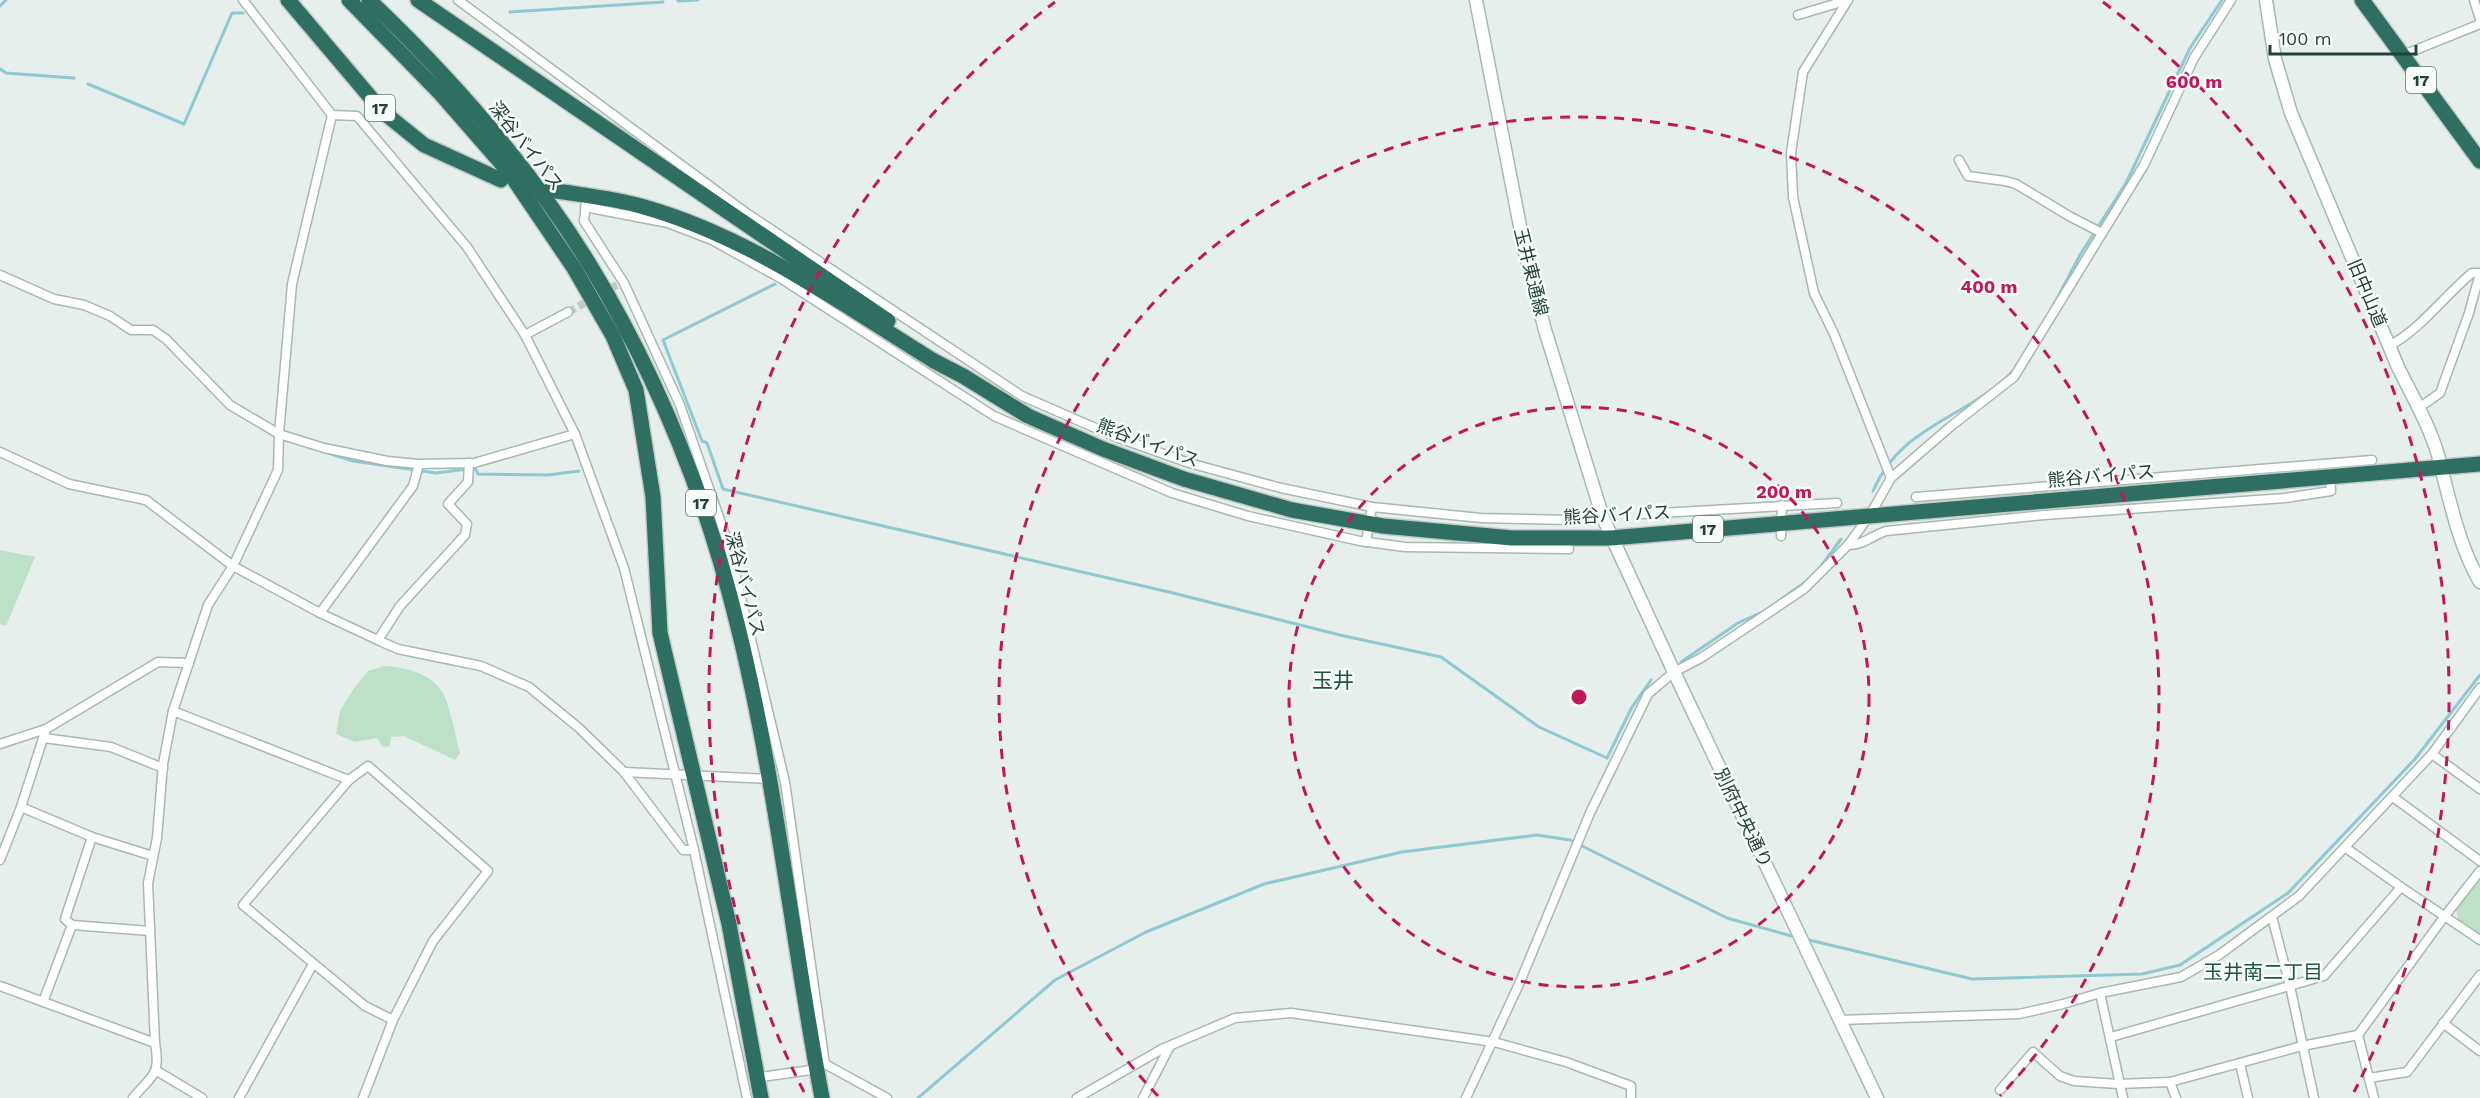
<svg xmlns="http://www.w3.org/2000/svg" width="2480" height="1098" font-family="'Work Sans','Noto Sans JP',sans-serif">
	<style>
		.green { fill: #bfe0c8 }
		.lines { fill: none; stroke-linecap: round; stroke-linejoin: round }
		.stream { stroke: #8ec9d4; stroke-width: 3 }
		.street-tunnel { stroke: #bfccc8; stroke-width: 8; stroke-dasharray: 8 4; stroke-linecap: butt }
		.street-casing { stroke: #a8b8b2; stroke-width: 11 }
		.secondary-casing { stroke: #a4bbb3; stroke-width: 15 }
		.highway-casing { stroke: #c2cac8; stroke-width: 18 }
		.street { stroke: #fff; stroke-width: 8 }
		.secondary { stroke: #fff; stroke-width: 12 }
		.highway { stroke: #2f6f62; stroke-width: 15 }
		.ring { fill: none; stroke: #c2185b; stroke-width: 3; stroke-dasharray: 10 8 }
		.labels { text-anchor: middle; stroke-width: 5; stroke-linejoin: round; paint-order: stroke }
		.shield { fill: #f7fbf9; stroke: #637a73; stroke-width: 1.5 }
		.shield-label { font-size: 16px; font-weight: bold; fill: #24423a }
		.street-label { font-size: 18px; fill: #24423a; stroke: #f7fbf9 }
		.neighbourhood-label { font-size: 20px; fill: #1f5548; stroke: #f7fbf9 }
		.quarter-label { font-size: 21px; fill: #1f5548; stroke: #f7fbf9 }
		.centre { fill: #c2185b; stroke: #f7fbf9; stroke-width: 3 }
		.ring-label { font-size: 18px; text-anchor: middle; font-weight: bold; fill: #c2185b; stroke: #f7fbf9; stroke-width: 5; stroke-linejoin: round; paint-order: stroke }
	</style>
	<rect width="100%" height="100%" fill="#e6efeb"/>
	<g class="green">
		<path d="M0,550L35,557L6,626L0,624Z"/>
		<path d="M384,666C405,667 431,673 443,693C450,706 456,738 460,753L455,760L404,736L391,737L390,746L383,747L377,738L355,742L336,734L340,711L354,688L368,671Z"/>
		<path d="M2480,879V936L2459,922L2456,910Z"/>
	</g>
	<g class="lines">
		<g class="stream">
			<path d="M678,1L698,0"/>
			<path d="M0,6L6,0"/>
			<path d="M510,12L663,2"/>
			<path d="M0,69L6,73L74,78"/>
			<path d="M88,84L184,124L232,13H243"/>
			<path d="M775,284L663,340L702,441L707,443L723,489L1169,592L1340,635L1441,657L1539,727L1607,758L1632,707L1651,680"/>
			<path d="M2052,308L2080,255L2126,183L2190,48L2222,0"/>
			<path d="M325,452L353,461L436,473L475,468L478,474L548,475L579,471"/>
			<path d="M1873,491C1901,424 1969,418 2014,370"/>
			<path d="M1819,569L1841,539"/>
			<path d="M1772,606L1808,580"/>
			<path d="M1681,662L1738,623L1767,610"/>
			<path d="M1805,939L1972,979L2142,974L2180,965L2288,893L2415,759L2480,675"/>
			<path d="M918,1098L1055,980L1146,932L1264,884L1402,852L1537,835L1570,840L1727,918L1795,937"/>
		</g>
		<path class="street-tunnel" d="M568,312L617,285"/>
		<defs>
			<g id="street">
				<path d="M243,0L332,115L357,116L467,247L525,335L575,434L624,568L694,850L747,1098"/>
				<path d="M458,0L745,212L1022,396L1116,437L1189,463L1281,488L1372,507L1481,518L1572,520"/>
				<path d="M1848,0L1803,72L1791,153L1793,197L1814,293L1834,334L1891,478"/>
				<path d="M2474,0L2480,19"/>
				<path d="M1798,15L1848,0"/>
				<path d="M2403,55L2480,24"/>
				<path d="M1959,160L1968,176L2005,181L2016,184L2069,216L2102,233"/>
				<path d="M586,204L584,221L624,283L680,405L728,543L785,782L825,1064"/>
				<path d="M585,207L668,223L712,240L780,278L994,416L1172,493L1248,516L1360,541L1405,547L1569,549"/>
				<path d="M0,275L54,299L84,305L110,316L131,330H153L166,339L230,405L279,434L324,448L387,461L419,464L474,463L575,434"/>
				<path d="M525,335L568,312"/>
				<path d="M2389,346C2421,329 2444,296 2472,273H2480"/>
				<path d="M2420,407L2440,393L2469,313L2480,273"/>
				<path d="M0,452L69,484L146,500L233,566L320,613L382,642L398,649L481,666L529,687L579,728L624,772L683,850H694"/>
				<path d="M1916,497L2372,460"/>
				<path d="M1642,514L1837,503"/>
				<path d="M1781,536L1782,505"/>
				<path d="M1366,542L1372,507"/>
				<path d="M1848,545C1864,545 1871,536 1886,531L2044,515L2285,498L2331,491L2330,476"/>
				<path d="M320,613L413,486L419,464"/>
				<path d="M378,640L400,606L465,535L467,524L448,504L468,482L469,463"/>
				<path d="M173,711L349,780"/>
				<path d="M44,738L111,747L163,768"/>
				<path d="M0,744L46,729L158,662L189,663"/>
				<path d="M2432,754L2480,789"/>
				<path d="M624,772L771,779"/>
				<path d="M2393,797L2480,861"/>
				<path d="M21,807L92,837L153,856"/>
				<path d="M2346,848L2401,887L2480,940"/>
				<path d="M0,860L21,807L46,729"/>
				<path d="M2272,917L2290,986L2314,1098"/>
				<path d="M72,925L150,931"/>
				<path d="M0,986L155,1043"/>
				<path d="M2100,993L2123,1098"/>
				<path d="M43,1002L72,925L65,919L92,837"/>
				<path d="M1839,1020L2019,1014L2063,1004L2100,993L2181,977L2219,955L2299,896L2432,754L2480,688"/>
				<path d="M2443,1023L2480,1051"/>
				<path d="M2358,1035L2374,1098"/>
				<path d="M2111,1037L2324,976L2401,887"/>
				<path d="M825,1064L887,1098"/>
				<path d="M2240,1064L2248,1098"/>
				<path d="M157,1071L202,1098"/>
				<path d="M754,1078L818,1069"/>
				<path d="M2369,1078L2407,1072L2480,975"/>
				<path d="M2170,1082L2176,1098"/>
				<path d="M2000,1090L2033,1052L2060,1076L2074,1081L2118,1084L2170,1082L2302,1046L2358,1035L2444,917L2480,871"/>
				<path d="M133,1098C152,1075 161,1076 155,1043L148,883L157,838L163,764L173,711L208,605L233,566L278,470L279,434L292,284L332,115"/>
				<path d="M239,1098L313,964"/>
				<path d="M363,1098L393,1020L433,941L488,871L368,766L349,780L243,905L365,1006L393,1020"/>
				<path d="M1077,1098L1162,1049L1235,1018L1291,1013L1494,1042L1566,1062L1631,1086V1098"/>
				<path d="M1143,1098L1170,1046"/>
				<path d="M1466,1098L1520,982L1590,813L1648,694L1674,672L1701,658L1804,589L1848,545L1870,515L1891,478L1950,427L2014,377L2144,165L2194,58L2231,0"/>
			</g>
			<g id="secondary">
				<path d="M1476,0L1525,252L1545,330L1603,518L1674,672L1877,1098"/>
				<path d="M2266,0L2275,59L2291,113L2398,367C2412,396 2429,424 2438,455C2449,497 2458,544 2480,582"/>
			</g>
			<g id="highway">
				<path d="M288,0L382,111L424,145L501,180"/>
				<path d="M349,0L441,94L509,172L574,268L613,336L636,390L653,497L660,633L729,924L761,1098"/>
				<path d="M369,0C451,78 528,165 588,262C656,373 706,497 737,623C776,779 792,940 822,1098"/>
				<path d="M418,0L888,321"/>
				<path d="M2362,0L2480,161"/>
				<path d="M550,190C581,195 614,198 644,207C750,237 842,304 934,361L963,376L1028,416L1103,449L1184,479L1292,510L1383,526L1512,538H1611L2480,464"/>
			</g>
		</defs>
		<use href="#street" class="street-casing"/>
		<use href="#secondary" class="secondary-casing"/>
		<use href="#highway" class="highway-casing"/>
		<use href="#street" class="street"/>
		<use href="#secondary" class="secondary"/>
		<use href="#highway" class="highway"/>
	</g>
	<g class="ring">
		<circle cx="1579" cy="697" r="290"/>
		<path d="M1158 1096A580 580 0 1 1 2000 1096"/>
		<path d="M804 1092A870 870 0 0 1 1055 2M2103 2A870 870 0 0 1 2354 1092"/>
	</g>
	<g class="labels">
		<g class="shield">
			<rect x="2406" y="67" width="30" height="26" rx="4.5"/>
			<rect x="365" y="95" width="30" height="26" rx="4.5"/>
			<rect x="686" y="490" width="30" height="26" rx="4.5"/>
			<rect x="1693" y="516" width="30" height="26" rx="4.5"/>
		</g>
		<g class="shield-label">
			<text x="2421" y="86">17</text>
			<text x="380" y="114">17</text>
			<text x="701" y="509">17</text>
			<text x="1708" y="535">17</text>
		</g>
		<g class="street-label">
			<text transform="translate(526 146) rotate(52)" y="6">深谷バイパス</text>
			<text transform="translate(1531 272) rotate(76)" y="6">玉井東通線</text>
			<text transform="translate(2367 293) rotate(67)" y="6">旧中山道</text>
			<text transform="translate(1148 443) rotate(20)" y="6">熊谷バイパス</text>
			<text transform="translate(2101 476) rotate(-5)" y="6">熊谷バイパス</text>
			<text transform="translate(1617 515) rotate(-3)" y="6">熊谷バイパス</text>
			<text transform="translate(745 584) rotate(75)" y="6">深谷バイパス</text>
			<text transform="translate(1743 818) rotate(64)" y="6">別府中央通り</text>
		</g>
		<g class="neighbourhood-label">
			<text x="2263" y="979">玉井南二丁目</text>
		</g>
		<g class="quarter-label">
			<text x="1333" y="688">玉井</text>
		</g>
	</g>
	<circle cx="1579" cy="697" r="9" class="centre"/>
	<g class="ring-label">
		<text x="2194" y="88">600 m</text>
		<text x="1989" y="293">400 m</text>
		<text x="1784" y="498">200 m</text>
	</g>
	<path d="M2270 45v9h146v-9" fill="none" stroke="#24423a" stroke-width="3"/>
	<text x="2279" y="45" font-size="18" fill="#24423a" stroke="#f7fbf9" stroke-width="4.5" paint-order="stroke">100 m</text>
</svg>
